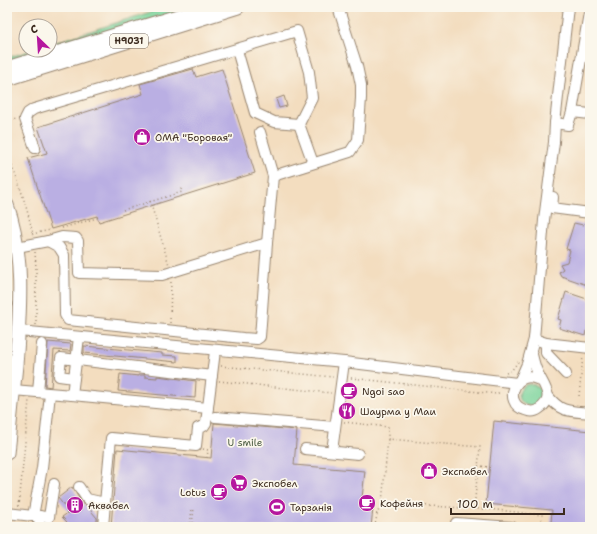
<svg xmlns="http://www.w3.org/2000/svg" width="597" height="534" font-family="'Shantell Sans',sans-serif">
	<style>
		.green { fill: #78d39a; stroke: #5a7e5c }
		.building { fill: #baafe3 }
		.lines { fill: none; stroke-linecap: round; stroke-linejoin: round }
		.minor-casing { stroke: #97846e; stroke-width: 12 }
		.major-casing { stroke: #97846e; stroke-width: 15 }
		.path { stroke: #97846e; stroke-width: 1.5; stroke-dasharray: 1 3; stroke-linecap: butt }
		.minor { stroke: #fff; stroke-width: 10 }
		.major { stroke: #fff; stroke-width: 13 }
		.labels { text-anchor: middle; stroke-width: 3.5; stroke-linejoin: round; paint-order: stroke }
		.shield { fill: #fbf7ec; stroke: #75685c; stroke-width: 1 }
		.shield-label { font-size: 9px; font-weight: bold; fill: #3b2a1e }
		.poi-label { font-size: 10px; fill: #3b2a1e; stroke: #fbf7ec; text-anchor: start }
		.park-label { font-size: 10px; fill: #4d5d43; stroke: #fbf7ec }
	</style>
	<rect width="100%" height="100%" fill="#fbf7ec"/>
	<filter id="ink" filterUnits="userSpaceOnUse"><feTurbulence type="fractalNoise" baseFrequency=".025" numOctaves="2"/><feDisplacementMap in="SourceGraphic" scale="8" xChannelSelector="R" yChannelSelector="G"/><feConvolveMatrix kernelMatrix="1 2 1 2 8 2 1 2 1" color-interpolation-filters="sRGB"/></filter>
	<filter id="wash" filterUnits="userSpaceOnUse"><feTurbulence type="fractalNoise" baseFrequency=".012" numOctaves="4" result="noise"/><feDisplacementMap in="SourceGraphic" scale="16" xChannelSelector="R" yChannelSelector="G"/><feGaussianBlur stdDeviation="0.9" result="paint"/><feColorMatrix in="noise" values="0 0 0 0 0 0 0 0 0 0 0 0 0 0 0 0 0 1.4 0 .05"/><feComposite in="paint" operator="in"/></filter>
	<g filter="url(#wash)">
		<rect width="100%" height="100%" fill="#f3ddbf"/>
		<g class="green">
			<path d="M166,7H193L7,65V58L32,50H50V44Z"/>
			<path d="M7,242C14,284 11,323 7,365Z"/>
			<circle cx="530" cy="395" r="11"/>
		</g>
		<g id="blocks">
			<g class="building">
				<path d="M193,69L196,77L222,69L255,173L99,222L97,216L51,229L28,158L47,153L38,127L143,94L140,84Z"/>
				<path d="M284,96L287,106L279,108L276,99Z"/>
				<path d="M587,219H590V286L561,276L559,272L563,269L560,264L567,262L570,250L566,249L574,223L583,225Z"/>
				<path d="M566,292L590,300V332L586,331L585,336L559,328L561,320L558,319Z"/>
				<path d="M48,342L71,344L70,351L54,350L51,387L45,386Z"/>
				<path d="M84,346L162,353V355L177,356V362L84,353Z"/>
				<path d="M120,374L139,376V375H145V377L157,378V376L196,381L195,398L118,391Z"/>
				<path d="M494,421L590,431V527L551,523L552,510L486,504Z"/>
				<path d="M214,423L297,430L294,465L365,471L362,498L374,499L371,527H111L117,449L211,458Z"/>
				<path d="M72,487L82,503L87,506L97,518V521L90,527H61L67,522L62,517L69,512L58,498Z"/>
			</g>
		</g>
	</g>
	<g filter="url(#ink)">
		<use href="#blocks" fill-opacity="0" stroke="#97846e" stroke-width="1"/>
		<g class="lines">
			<defs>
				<g id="minor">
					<path d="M237,50L255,113L274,122L299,124"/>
					<path d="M572,112L590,114"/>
					<path d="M555,123L568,125L572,112L590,7"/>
					<path d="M35,148L25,119L28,113L34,109L297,31L309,72L312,98L299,124L313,163"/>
					<path d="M273,176L350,152L358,140L361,98V85L357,66L338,7"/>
					<path d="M553,197L552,208L590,213"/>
					<path d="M48,241L59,247L64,255L65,315L68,320L243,338L257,339L260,337L267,243L273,176L260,132"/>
					<path d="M17,247L48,241L62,237L76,238L78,241L79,273L162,275L267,243"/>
					<path d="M19,331L344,362L517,383"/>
					<path d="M534,339L546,343L590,348"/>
					<path d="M546,343V353L566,374"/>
					<path d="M531,351C533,357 534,365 537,371C542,384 557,398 539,409C535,412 530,412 525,410C501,404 516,364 542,382"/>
					<path d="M74,378L59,376L61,358L212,376"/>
					<path d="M520,380L527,364L534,339L544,220L554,142L555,123L568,7"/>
					<path d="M13,390L72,395L79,337"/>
					<path d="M38,392L42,344"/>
					<path d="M72,395L208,408"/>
					<path d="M548,396C561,413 570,411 590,413"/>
					<path d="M215,417L335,427"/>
					<path d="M305,449L358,454"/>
					<path d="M332,451L344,362"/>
					<path d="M79,487L87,499L105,503L111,438L196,446L198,428L204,426L206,423L215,351"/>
					<path d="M7,513L33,516L42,468L50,394"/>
					<path d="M33,516L49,517L54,484"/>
					<path d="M456,523L512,527"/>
					<path d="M39,527L40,516"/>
					<path d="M103,527L105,503"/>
				</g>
				<g id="major">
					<path d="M7,68L204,8"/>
					<path d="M7,79L238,7"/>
					<path d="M7,205C25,256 20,312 16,365C13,394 10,423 7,453"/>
				</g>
			</defs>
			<use href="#minor" class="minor-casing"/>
			<use href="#major" class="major-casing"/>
			<g class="path">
				<path d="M7,8L13,7"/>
				<path d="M7,116L16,120"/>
				<path d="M7,155C19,181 27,207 33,235"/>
				<path d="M150,201L169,265"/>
				<path d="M123,210L182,192L181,188"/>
				<path d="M62,228L97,218"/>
				<path d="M32,234L50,230"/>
				<path d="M35,252L36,269V325"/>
				<path d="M7,273V306"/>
				<path d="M170,323L171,280"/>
				<path d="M221,366L333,377"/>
				<path d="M506,373L511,371L518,362"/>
				<path d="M351,378L497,394L501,391"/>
				<path d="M219,381L331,393"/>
				<path d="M579,396L583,356"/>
				<path d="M344,422L388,427V439L480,447L474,509"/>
				<path d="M203,449L208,450L207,458"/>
				<path d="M478,466L489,467"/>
				<path d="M382,503L497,510L542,515L541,523L580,527"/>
				<path d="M19,506L29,400"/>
				<path d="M372,514H377"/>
				<path d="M190,527L192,508"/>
				<path d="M192,527L194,508"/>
				<path d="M375,527L377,514L382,503L388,439"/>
			</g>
			<use href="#minor" class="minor"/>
			<use href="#major" class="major"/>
		</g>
	</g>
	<defs>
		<symbol id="shop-disc" viewBox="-11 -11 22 22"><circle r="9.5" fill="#b5179e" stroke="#fbf7ec"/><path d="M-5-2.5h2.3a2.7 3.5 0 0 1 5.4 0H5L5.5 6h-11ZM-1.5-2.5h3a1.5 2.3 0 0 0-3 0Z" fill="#fff"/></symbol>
		<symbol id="cafe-disc" viewBox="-11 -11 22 22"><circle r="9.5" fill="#b5179e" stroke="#fbf7ec"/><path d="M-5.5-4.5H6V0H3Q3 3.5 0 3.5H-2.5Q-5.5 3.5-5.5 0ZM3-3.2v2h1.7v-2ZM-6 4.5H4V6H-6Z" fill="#fff"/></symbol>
		<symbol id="restaurant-disc" viewBox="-11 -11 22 22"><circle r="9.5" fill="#b5179e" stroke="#fbf7ec"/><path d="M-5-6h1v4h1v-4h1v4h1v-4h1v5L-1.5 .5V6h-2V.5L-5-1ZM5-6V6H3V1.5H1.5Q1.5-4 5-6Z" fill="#fff"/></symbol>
		<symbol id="supermarket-disc" viewBox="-11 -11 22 22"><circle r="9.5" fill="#b5179e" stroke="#fbf7ec"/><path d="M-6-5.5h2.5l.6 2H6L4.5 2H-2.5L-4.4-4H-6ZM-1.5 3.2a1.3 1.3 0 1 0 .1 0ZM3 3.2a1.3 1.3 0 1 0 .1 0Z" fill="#fff"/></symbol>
		<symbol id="building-disc" viewBox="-11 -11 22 22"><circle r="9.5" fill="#b5179e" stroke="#fbf7ec"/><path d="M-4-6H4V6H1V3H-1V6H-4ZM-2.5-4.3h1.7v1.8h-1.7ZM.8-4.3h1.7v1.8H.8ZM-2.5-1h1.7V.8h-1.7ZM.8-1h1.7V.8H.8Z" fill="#fff"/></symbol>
		<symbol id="stadium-disc" viewBox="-11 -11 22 22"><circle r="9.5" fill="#b5179e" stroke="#fbf7ec"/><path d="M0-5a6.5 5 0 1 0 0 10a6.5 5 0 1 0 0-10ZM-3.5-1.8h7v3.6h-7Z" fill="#fff"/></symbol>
	</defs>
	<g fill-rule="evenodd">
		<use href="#shop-disc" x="132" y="127" width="20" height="20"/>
		<use href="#cafe-disc" x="339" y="381" width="20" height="20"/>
		<use href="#restaurant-disc" x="337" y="401" width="20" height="20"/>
		<use href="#shop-disc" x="419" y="461" width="20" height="20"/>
		<use href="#supermarket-disc" x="229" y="473" width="20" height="20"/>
		<use href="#cafe-disc" x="209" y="482" width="20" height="20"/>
		<use href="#cafe-disc" x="357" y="493" width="20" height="20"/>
		<use href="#building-disc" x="65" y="495" width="20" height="20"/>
		<use href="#stadium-disc" x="267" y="497" width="20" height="20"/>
	</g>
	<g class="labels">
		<rect class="shield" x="110" y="34" width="38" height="14" rx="3"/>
		<g class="shield-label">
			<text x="129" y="44">Н9031</text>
		</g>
		<g class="poi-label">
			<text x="155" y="141">ОМА "Боровая"</text>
			<text x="362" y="395">Ngoi sao</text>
			<text x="360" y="415">Шаурма у Маи</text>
			<text x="442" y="475">Экспабел</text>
			<text x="252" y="487">Экспобел</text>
			<text x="206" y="496" text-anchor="end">Lotus</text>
			<text x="380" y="507">Кофейня</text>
			<text x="88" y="509">Аквабел</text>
			<text x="290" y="511">Тарзанія</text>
		</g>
		<g class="park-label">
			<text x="245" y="446">U smile</text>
		</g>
	</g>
	<rect width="597" height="534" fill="none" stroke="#fbf7ec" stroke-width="24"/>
	<g transform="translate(38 38) rotate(335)"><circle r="19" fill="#fbf7ec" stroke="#aea59a"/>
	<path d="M0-3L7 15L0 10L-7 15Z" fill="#b5179e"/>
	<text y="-6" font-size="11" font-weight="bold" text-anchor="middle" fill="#3b2a1e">С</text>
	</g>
	<path d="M451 508v6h113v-6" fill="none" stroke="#3b2a1e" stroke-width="2"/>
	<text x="457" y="508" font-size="12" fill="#3b2a1e" stroke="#fbf7ec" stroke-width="3" paint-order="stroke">100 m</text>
</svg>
